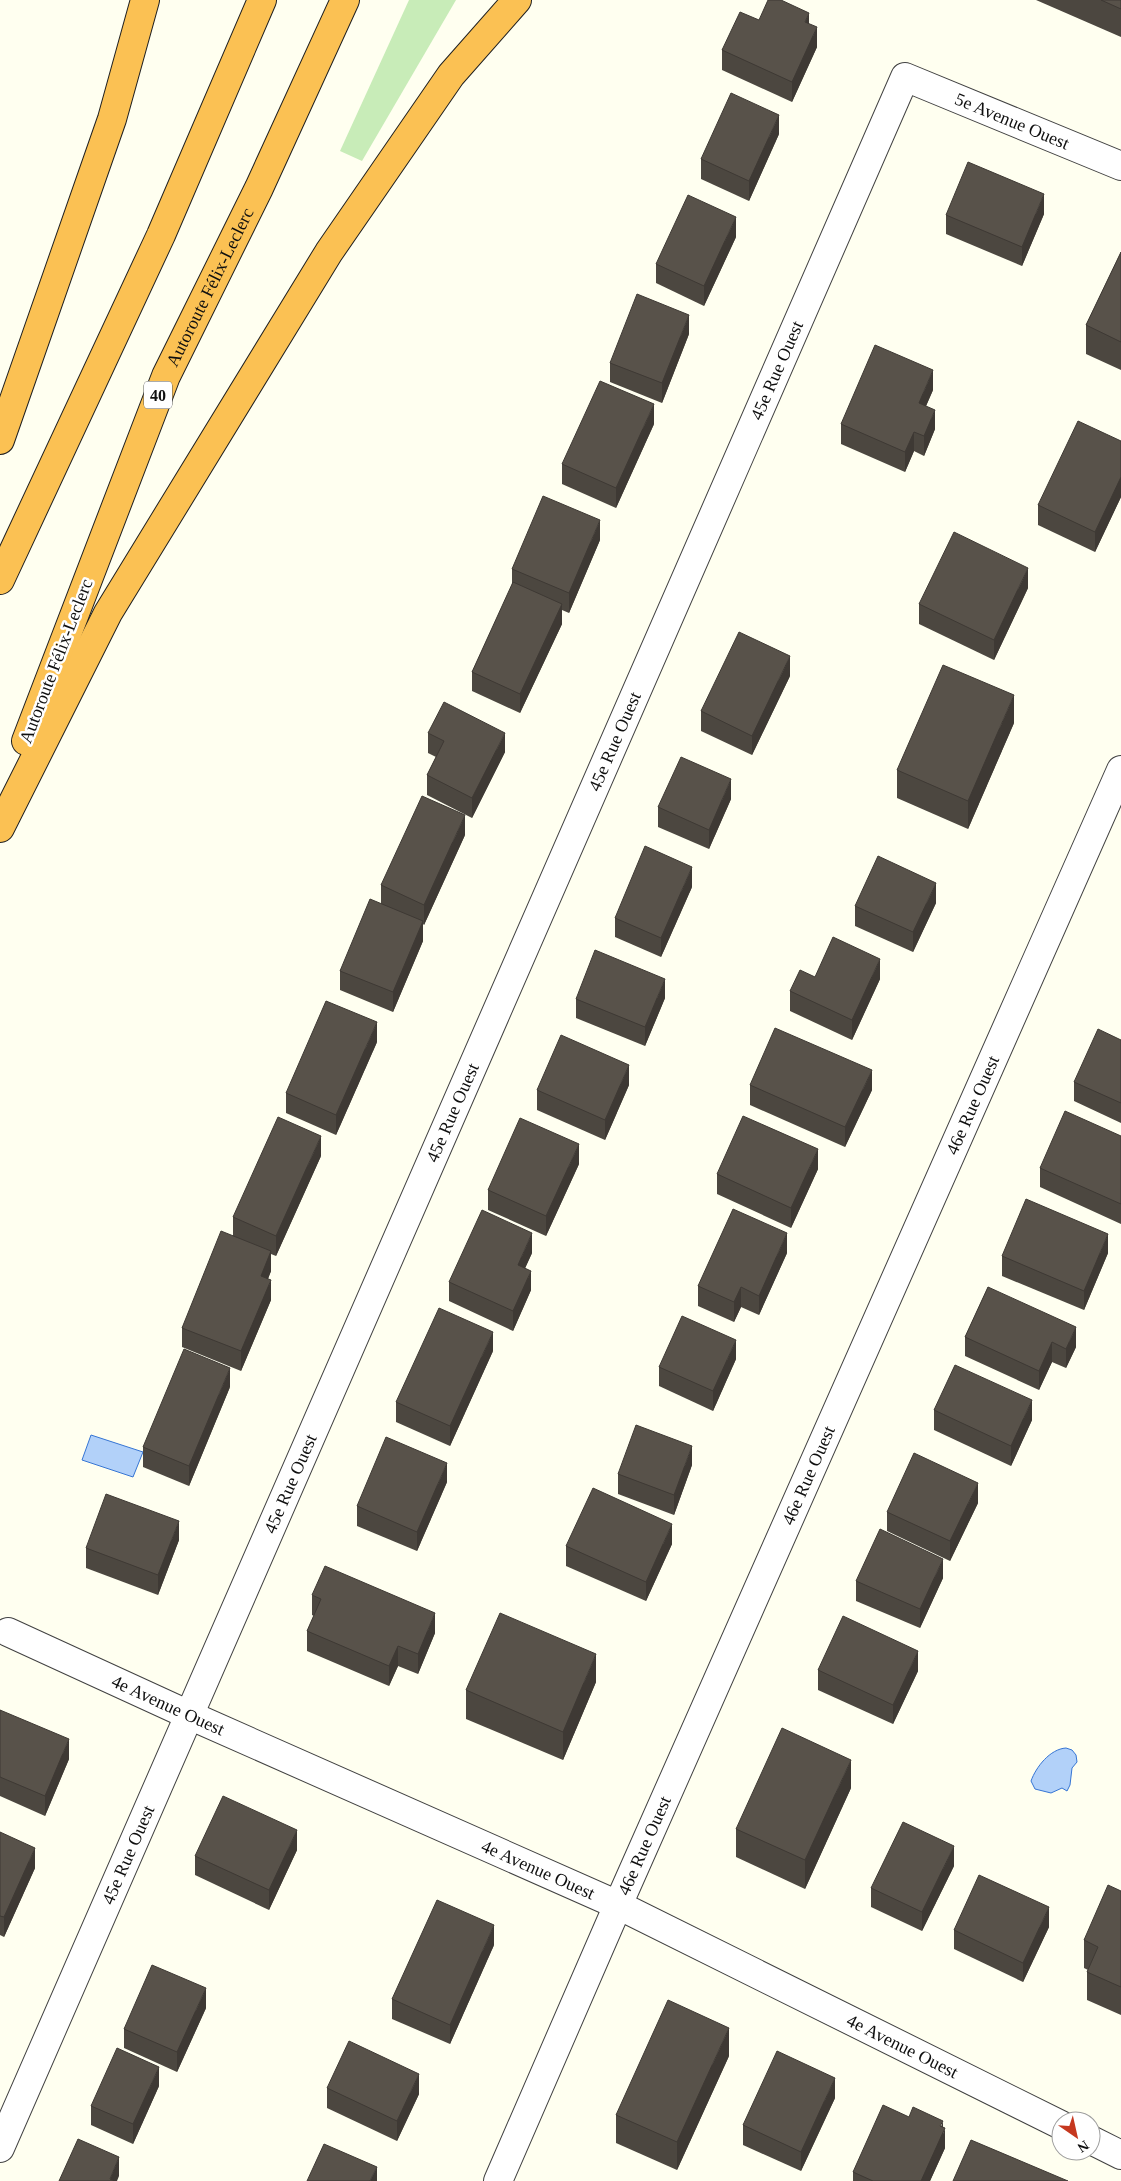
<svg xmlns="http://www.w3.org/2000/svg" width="1121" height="2181" font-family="'Times New Roman',serif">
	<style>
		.green { fill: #c8ecb8 }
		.water { fill: #b2d1f9; stroke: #3675d4 }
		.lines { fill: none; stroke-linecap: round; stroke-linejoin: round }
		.minor-casing { stroke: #424242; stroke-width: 30 }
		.motorway-casing { stroke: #202020; stroke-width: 30 }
		.minor { stroke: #fff; stroke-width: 28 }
		.motorway { stroke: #fbc153; stroke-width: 28 }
		.wall { fill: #4c4740 }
		.shaded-wall { fill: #3e3934 }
		.building { fill: #58524a; stroke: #3e3934 }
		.labels { text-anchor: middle; stroke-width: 5; stroke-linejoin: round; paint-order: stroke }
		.shield { fill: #fff; stroke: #575757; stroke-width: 1 }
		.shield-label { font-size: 16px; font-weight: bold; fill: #0f0f0f }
		.street-label { font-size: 18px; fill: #0f0f0f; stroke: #fff }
	</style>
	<rect width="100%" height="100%" fill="#fffff0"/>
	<path class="green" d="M409,0H456L362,161L340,151Z"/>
	<g class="water">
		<path d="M91,1435L143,1452L133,1477L82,1460Z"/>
		<path d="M1066,1748L1072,1750L1076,1755L1077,1762L1072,1768L1070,1785L1067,1791L1062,1788L1051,1793L1035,1789L1031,1781C1036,1767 1050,1749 1066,1748Z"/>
	</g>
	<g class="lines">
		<defs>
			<g id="minor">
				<path id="s1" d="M8,1632L189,1715L618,1905L1061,2125"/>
				<path d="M1091,2140L1121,2155"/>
				<path id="s2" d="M0,2148L905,77L1121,166"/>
				<path id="s3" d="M498,2181L618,1905L1121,770"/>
			</g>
			<g id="motorway">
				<path d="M0,440L112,119L145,0"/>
				<path d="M0,580L161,235L262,0"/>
				<path id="s4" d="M26,741L166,376L259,188L345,0"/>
				<path d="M0,828L108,613L329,252L451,75L517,0"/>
			</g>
		</defs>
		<use href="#minor" class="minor-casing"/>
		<use href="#motorway" class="motorway-casing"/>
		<use href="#minor" class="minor"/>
		<use href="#motorway" class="motorway"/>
	</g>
	<g class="wall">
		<path d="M1036,0H1121V37Z"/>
		<path d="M759,20L809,24L817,47L792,102L722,70V50Z"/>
		<path d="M779,134L749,201L701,179V159Z"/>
		<path d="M1044,214L1022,266L946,234V215Z"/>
		<path d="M736,237L704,306L656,283V264Z"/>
		<path d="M1121,252V370L1086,354V325Z"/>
		<path d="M689,334L662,403L610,382V363Z"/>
		<path d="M933,390L926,406L935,429L924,456L914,451L905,472L841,444V424Z"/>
		<path d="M654,424L616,508L562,484V464Z"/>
		<path d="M1121,441V497L1095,552L1038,525V505Z"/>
		<path d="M600,540L569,613L562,610V624L520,713L472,691V672L512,586V569Z"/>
		<path d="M1028,588L994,660L919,624V604Z"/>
		<path d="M790,676L752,755L701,731V711Z"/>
		<path d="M1014,723L968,829L897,798V770Z"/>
		<path d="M428,733L505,752L472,818L427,795V775L436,757L428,753Z"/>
		<path d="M731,799L709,849L658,827V807Z"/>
		<path d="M465,835L424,925L423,924V941L393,1012L340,990V971L381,903V885Z"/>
		<path d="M692,887L661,957L615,937V918Z"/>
		<path d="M936,903L913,952L855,926V906Z"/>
		<path d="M815,977L880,979L852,1040L790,1011V991Z"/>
		<path d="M665,998L645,1046L576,1018V999Z"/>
		<path d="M1121,1040V1123L1074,1101V1082Z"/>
		<path d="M377,1042L336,1135L286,1113V1093Z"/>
		<path d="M629,1085L605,1140L537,1110V1090Z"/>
		<path d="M750,1085L872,1090L845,1147L750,1105Z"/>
		<path d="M1121,1136V1224L1040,1187V1168Z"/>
		<path d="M321,1156L276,1256L271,1254V1271L268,1279L271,1300L241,1371L182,1347V1328L233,1236V1217Z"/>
		<path d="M579,1164L546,1236L488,1210V1190Z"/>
		<path d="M818,1169L791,1228L717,1194V1174Z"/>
		<path d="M532,1253L525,1268L531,1290L513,1331L449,1301V1282Z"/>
		<path d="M787,1253L759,1315L741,1307L734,1322L698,1306V1286Z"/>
		<path d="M1108,1253L1084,1310L1002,1276V1256Z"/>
		<path d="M988,1287L1076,1347L1066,1368L1052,1362L1039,1390L965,1356V1337Z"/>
		<path d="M493,1351L450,1446L396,1422V1402Z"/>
		<path d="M736,1359L713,1411L659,1386V1367Z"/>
		<path d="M230,1387L189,1486L143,1467V1447Z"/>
		<path d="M934,1410L1032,1420L1011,1466L934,1430Z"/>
		<path d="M692,1465L674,1515L618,1494V1474Z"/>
		<path d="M447,1482L417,1551L357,1526V1506Z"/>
		<path d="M978,1503L950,1561L887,1531V1512Z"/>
		<path d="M179,1540L158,1595L86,1568V1548Z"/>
		<path d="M672,1544L646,1601L566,1566V1546Z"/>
		<path d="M943,1578L920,1628L856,1601V1581Z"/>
		<path d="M312,1595L435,1633L418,1674L398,1666L389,1686L307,1651V1631L314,1616L312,1615Z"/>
		<path d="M818,1670L918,1671L893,1724L818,1690Z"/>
		<path d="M596,1682L563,1760L466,1719V1690Z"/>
		<path d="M0,1710L69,1759L45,1816L0,1796Z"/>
		<path d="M851,1788L805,1889L736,1857V1829Z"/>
		<path d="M0,1832L35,1868L4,1937L0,1935Z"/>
		<path d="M297,1850L269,1910L195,1875V1856Z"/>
		<path d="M954,1866L922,1931L871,1907V1888Z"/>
		<path d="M1121,1891V2015L1087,2000V1972L1088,1970L1084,1968V1940Z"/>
		<path d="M1049,1927L1023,1982L954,1949V1930Z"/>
		<path d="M494,1945L450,2044L392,2019V1999Z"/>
		<path d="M206,2008L177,2072L124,2048V2029Z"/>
		<path d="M729,2056L677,2170L616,2143V2115Z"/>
		<path d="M159,2086L133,2144L91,2125V2106Z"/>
		<path d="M327,2088L419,2094L397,2141L327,2108Z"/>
		<path d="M835,2098L801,2171L743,2145V2125Z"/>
		<path d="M909,2117L943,2127L945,2148L930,2181H853V2172Z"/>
	</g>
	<g class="shaded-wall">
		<path d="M809,13V32L805,22Z"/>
		<path d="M817,27V47L792,102V82Z"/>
		<path d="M779,115V134L749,201V181Z"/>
		<path d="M1044,194V214L1022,266V247Z"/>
		<path d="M736,217V237L704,306V286Z"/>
		<path d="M689,315V334L662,403V383Z"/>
		<path d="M933,370V390L919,422V403Z"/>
		<path d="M654,404V424L616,508V488Z"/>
		<path d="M935,410V429L924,456V436Z"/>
		<path d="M914,432V451L905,472V452Z"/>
		<path d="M1121,477V497L1095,552V532Z"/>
		<path d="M600,520V540L569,613V593Z"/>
		<path d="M1028,568V588L994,660V640Z"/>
		<path d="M562,604V624L520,713V694Z"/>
		<path d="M790,656V676L752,755V736Z"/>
		<path d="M1014,695V723L968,829V801Z"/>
		<path d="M505,733V752L472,818V798Z"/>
		<path d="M731,779V799L709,849V830Z"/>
		<path d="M465,815V835L424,925V905Z"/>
		<path d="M692,867V887L661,957V938Z"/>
		<path d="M936,883V903L913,952V932Z"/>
		<path d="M423,921V941L393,1012V992Z"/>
		<path d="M880,959V979L852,1040V1020Z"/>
		<path d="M665,979V998L645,1046V1027Z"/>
		<path d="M377,1022V1042L336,1135V1115Z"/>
		<path d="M629,1065V1085L605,1140V1120Z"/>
		<path d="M872,1070V1090L845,1147V1127Z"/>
		<path d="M321,1136V1156L276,1256V1236Z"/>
		<path d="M579,1144V1164L546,1236V1216Z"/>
		<path d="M818,1149V1169L791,1228V1208Z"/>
		<path d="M532,1233V1253L518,1284V1265Z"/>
		<path d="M787,1233V1253L759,1315V1296Z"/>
		<path d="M1108,1234V1253L1084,1310V1291Z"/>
		<path d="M271,1251V1271L261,1296V1276Z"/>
		<path d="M531,1271V1290L513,1331V1311Z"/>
		<path d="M271,1280V1300L241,1371V1351Z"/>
		<path d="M741,1287V1307L734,1322V1302Z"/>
		<path d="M1076,1327V1347L1066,1368V1349Z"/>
		<path d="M493,1332V1351L450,1446V1426Z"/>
		<path d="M736,1340V1359L713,1411V1391Z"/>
		<path d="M1052,1342V1362L1039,1390V1371Z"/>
		<path d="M230,1368V1387L189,1486V1466Z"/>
		<path d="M1032,1400V1420L1011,1466V1446Z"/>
		<path d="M692,1446V1465L674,1515V1495Z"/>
		<path d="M447,1463V1482L417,1551V1532Z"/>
		<path d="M978,1483V1503L950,1561V1541Z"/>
		<path d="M179,1521V1540L158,1595V1575Z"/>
		<path d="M672,1524V1544L646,1601V1582Z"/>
		<path d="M943,1559V1578L920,1628V1609Z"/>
		<path d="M435,1613V1633L418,1674V1654Z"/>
		<path d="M398,1646V1666L389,1686V1666Z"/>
		<path d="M918,1651V1671L893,1724V1705Z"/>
		<path d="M596,1654V1682L563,1760V1732Z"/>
		<path d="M69,1739V1759L45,1816V1796Z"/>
		<path d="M851,1760V1788L805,1889V1860Z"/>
		<path d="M297,1830V1850L269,1910V1890Z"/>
		<path d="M954,1846V1866L922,1931V1912Z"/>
		<path d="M35,1848V1868L4,1937V1917Z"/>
		<path d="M1049,1907V1927L1023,1982V1963Z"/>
		<path d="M494,1925V1945L450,2044V2025Z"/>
		<path d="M206,1988V2008L177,2072V2052Z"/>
		<path d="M729,2028V2056L677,2170V2142Z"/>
		<path d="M159,2067V2086L133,2144V2124Z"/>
		<path d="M419,2074V2094L397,2141V2121Z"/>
		<path d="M835,2078V2098L801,2171V2152Z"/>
		<path d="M943,2121V2134L945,2128V2148L930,2181H921Z"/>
		<path d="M119,2157V2176L117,2181H110V2179Z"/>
		<path d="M377,2167V2181H370Z"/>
	</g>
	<g class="building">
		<path d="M768,0H781L809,13L805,22L817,27L792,82L722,50L740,12L759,20Z"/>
		<path d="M1101,0H1121V9Z"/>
		<path d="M731,93L779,115L749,181L701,159Z"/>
		<path d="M968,162L1044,194L1022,247L946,215Z"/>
		<path d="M688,195L736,217L704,286L656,264Z"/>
		<path d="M1121,252V342L1086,325Z"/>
		<path d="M637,294L689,315L662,383L610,363Z"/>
		<path d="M875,345L933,370L919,403L935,410L924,436L914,432L905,452L841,424Z"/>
		<path d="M600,381L654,404L616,488L562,464Z"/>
		<path d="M1078,421L1121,441V477L1095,532L1038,505Z"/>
		<path d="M543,496L600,520L569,593L512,569Z"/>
		<path d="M954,532L1028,568L994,640L919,604Z"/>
		<path d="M513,582L562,604L520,694L472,672Z"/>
		<path d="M739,632L790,656L752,736L701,711Z"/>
		<path d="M943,665L1014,695L968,801L897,770Z"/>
		<path d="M444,702L505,733L472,798L427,775L444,741L428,733Z"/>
		<path d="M681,757L731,779L709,830L658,807Z"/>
		<path d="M422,796L465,815L424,905L381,885Z"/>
		<path d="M645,846L692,867L661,938L615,918Z"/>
		<path d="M878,856L936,883L913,932L855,906Z"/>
		<path d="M370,899L423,921L393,992L340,971Z"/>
		<path d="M833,937L880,959L852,1020L790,991L800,970L815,977Z"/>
		<path d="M595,950L665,979L645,1027L576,999Z"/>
		<path d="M326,1001L377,1022L336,1115L286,1093Z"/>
		<path d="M775,1028L872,1070L845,1127L750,1085Z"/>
		<path d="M1098,1029L1121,1040V1103L1074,1082Z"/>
		<path d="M561,1035L629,1065L605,1120L537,1090Z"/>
		<path d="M1065,1111L1121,1136V1204L1040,1168Z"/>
		<path d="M743,1116L818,1149L791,1208L717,1174Z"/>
		<path d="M278,1117L321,1136L276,1236L233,1217Z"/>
		<path d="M520,1118L579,1144L546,1216L488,1190Z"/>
		<path d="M1026,1199L1108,1234L1084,1291L1002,1256Z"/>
		<path d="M733,1209L787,1233L759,1296L741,1287L734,1302L698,1286Z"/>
		<path d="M482,1210L532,1233L518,1265L531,1271L513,1311L449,1282Z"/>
		<path d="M221,1231L271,1251L261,1276L271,1280L241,1351L182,1328Z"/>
		<path d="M988,1287L1076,1327L1066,1349L1052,1342L1039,1371L965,1337Z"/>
		<path d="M439,1308L493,1332L450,1426L396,1402Z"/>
		<path d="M682,1316L736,1340L713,1391L659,1367Z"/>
		<path d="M184,1349L230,1368L189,1466L143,1447Z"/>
		<path d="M955,1365L1032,1400L1011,1446L934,1410Z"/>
		<path d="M636,1425L692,1446L674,1495L618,1474Z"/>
		<path d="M386,1437L447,1463L417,1532L357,1506Z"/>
		<path d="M914,1453L978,1483L950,1541L887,1512Z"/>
		<path d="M593,1488L672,1524L646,1582L566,1546Z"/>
		<path d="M106,1494L179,1521L158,1575L86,1548Z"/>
		<path d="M880,1529L943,1559L920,1609L856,1581Z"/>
		<path d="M325,1566L435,1613L418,1654L398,1646L389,1666L307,1631L321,1599L312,1595Z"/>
		<path d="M500,1613L596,1654L563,1732L466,1690Z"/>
		<path d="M843,1616L918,1651L893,1705L818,1670Z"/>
		<path d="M0,1710L69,1739L45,1796L0,1777Z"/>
		<path d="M782,1728L851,1760L805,1860L736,1829Z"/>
		<path d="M223,1796L297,1830L269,1890L195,1856Z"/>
		<path d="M903,1822L954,1846L922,1912L871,1888Z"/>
		<path d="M0,1832L35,1848L4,1917L0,1916Z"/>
		<path d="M979,1875L1049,1907L1023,1963L954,1930Z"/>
		<path d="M1108,1885L1121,1891V1987L1087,1972L1098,1947L1084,1940Z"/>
		<path d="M437,1900L494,1925L450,2025L392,1999Z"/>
		<path d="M152,1965L206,1988L177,2052L124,2029Z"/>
		<path d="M668,2000L729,2028L677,2142L616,2115Z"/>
		<path d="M349,2041L419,2074L397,2121L327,2088Z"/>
		<path d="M117,2048L159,2067L133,2124L91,2106Z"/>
		<path d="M777,2051L835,2078L801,2152L743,2125Z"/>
		<path d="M883,2105L909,2117L913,2107L943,2121L940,2126L945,2128L921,2181H873L853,2172Z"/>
		<path d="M78,2139L119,2157L110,2179L115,2181H59Z"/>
		<path d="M971,2140L1068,2181H953Z"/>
		<path d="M324,2144L377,2167L370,2181H307Z"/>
	</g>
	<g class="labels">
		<rect class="shield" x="144" y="381.5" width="28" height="27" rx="4"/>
		<g class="shield-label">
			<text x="158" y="401">40</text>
		</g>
		<g class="street-label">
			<text dy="6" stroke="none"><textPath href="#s2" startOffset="2376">5e Avenue Ouest</textPath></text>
			<text dy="6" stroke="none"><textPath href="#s4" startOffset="490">Autoroute Félix-Leclerc</textPath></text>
			<text dy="6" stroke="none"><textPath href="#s2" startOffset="1940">45e Rue Ouest</textPath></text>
			<text transform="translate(56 661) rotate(-69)" y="6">Autoroute Félix-Leclerc</text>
			<text dy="6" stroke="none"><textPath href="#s2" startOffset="1535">45e Rue Ouest</textPath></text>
			<text dy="6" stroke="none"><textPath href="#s3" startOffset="1176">46e Rue Ouest</textPath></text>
			<text dy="6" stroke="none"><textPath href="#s2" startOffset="1130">45e Rue Ouest</textPath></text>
			<text dy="6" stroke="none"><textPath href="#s3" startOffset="771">46e Rue Ouest</textPath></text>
			<text dy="6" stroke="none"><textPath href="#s2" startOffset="725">45e Rue Ouest</textPath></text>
			<text dy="6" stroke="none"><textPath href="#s1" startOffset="176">4e Avenue Ouest</textPath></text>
			<text dy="6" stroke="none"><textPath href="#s3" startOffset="366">46e Rue Ouest</textPath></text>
			<text dy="6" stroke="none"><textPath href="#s2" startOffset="320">45e Rue Ouest</textPath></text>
			<text dy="6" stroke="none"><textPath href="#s1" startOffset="581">4e Avenue Ouest</textPath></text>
			<text dy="6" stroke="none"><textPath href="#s1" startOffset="986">4e Avenue Ouest</textPath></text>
		</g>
	</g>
	<g transform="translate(1076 2136) rotate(146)"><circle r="24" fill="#ffffff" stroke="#9f9f9f"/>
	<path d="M0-4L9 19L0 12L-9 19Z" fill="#c6381f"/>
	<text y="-8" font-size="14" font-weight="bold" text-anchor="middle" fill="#0f0f0f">N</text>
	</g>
</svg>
